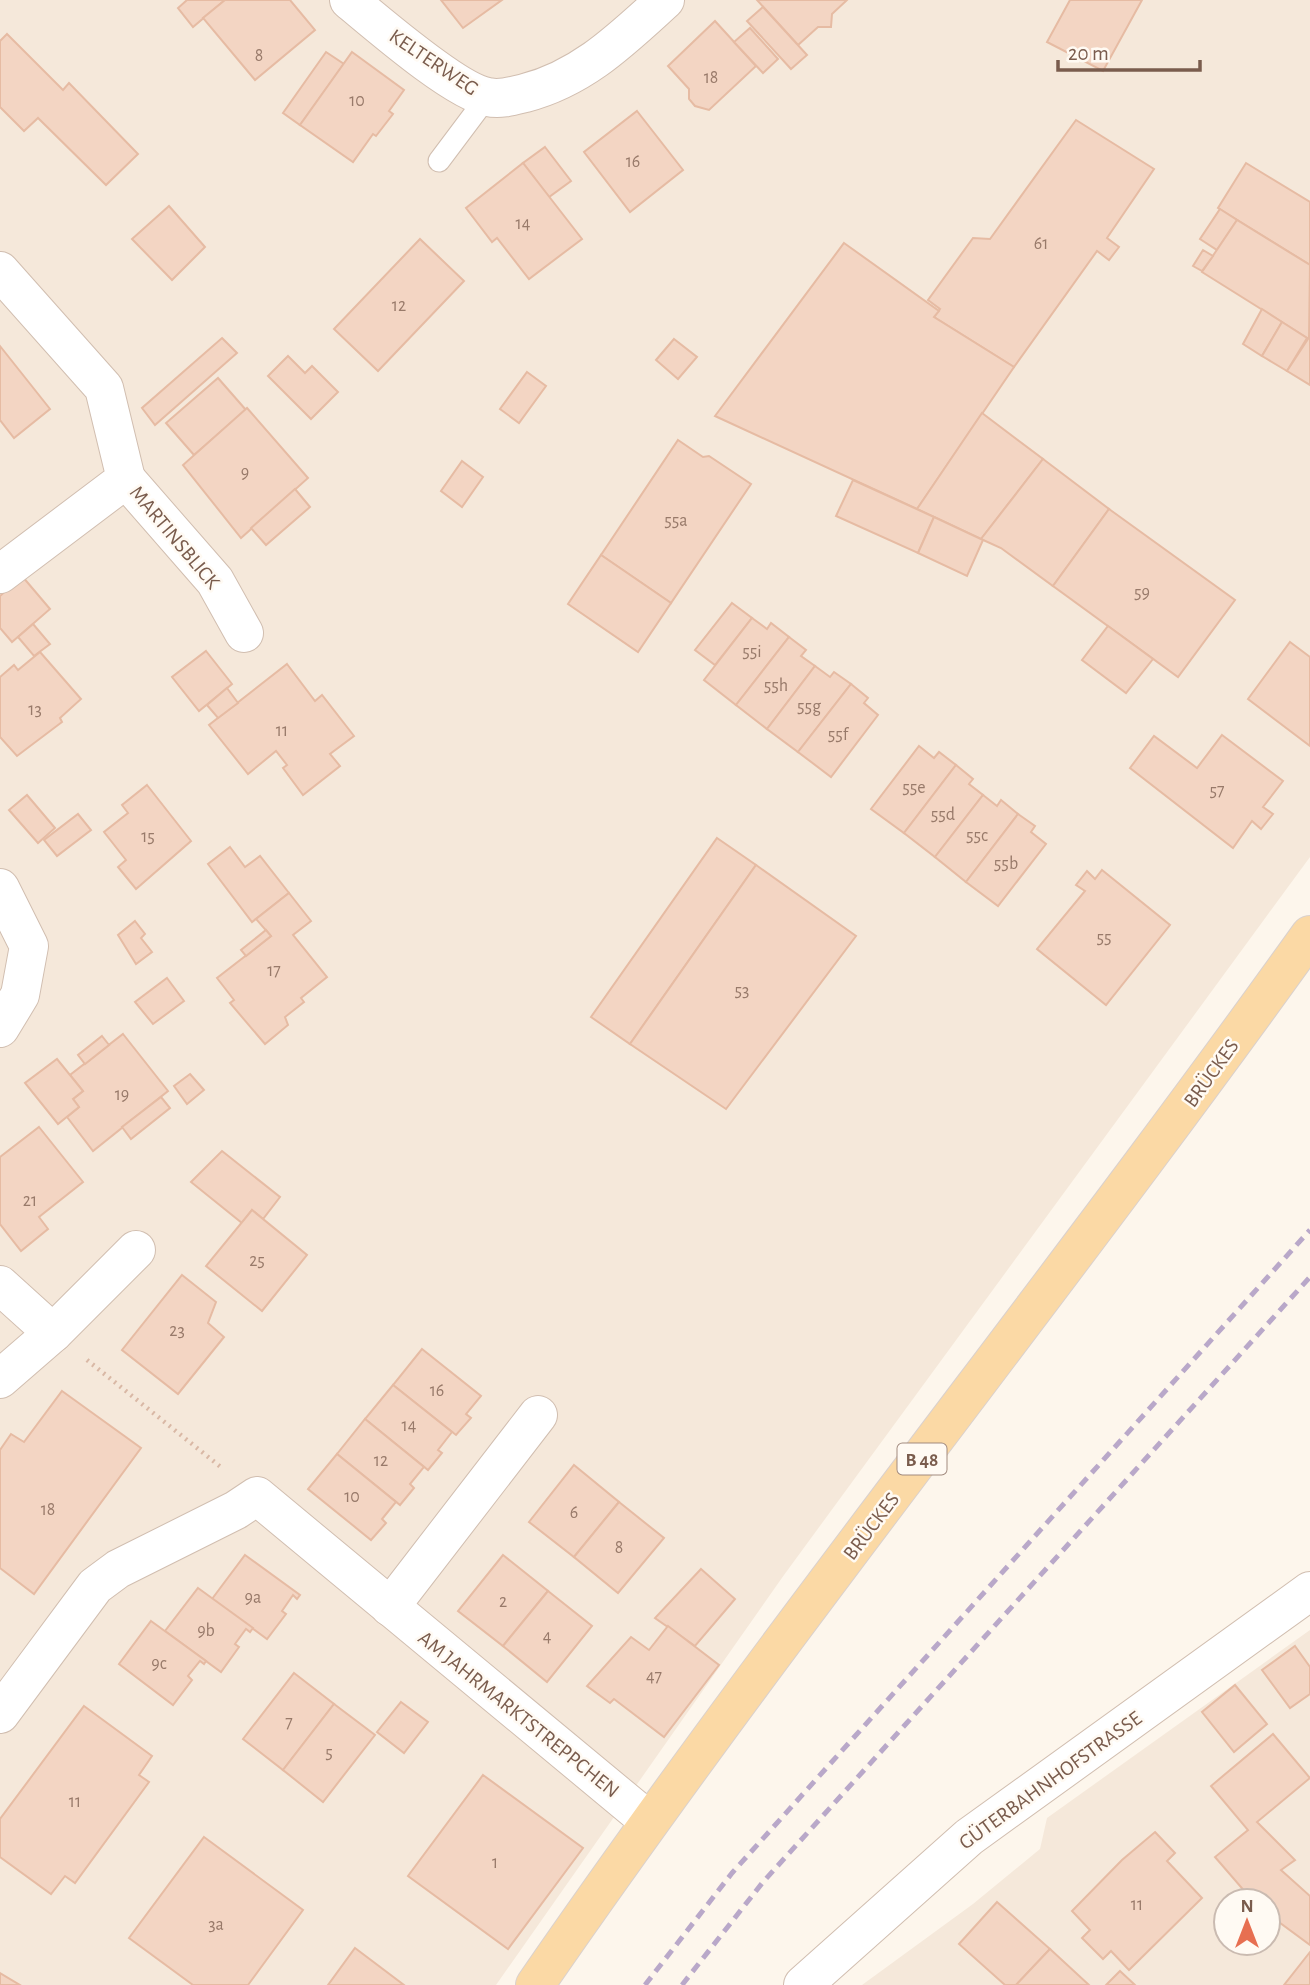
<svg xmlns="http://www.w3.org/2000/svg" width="1310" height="1985" font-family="'Alegreya Sans',sans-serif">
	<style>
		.residential { fill: #f5e8da; fill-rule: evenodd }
		.building { fill: #f3d5c3; stroke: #e6bba3; stroke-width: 2 }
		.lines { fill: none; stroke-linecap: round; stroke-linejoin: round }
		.service-casing { stroke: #d1beb0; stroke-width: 23 }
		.minor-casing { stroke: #d1beb0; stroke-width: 40 }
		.primary-casing { stroke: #dad1cd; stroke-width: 40 }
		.path { stroke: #d9b8a5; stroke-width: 4.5; stroke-dasharray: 2 5; stroke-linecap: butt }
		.service { stroke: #fff; stroke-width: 21 }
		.minor { stroke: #fff; stroke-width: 38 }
		.primary { stroke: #fbd9a5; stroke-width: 38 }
		.rail { stroke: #b9a8c9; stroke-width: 5; stroke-dasharray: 10 7; stroke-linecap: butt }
		.labels { text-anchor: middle; stroke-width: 5; stroke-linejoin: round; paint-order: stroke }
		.number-label { font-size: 18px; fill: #987a6a }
		.shield { fill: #fffaf3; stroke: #a28b7f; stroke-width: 2 }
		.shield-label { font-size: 19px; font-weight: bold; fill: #7a5c4d }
		.street-label { font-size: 21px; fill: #7a5c4d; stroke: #fffaf3 }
	</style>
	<rect width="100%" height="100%" fill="#fdf6ec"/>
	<g class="residential">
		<path d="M0,0H1310V857L784,1575L496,1985H0Z"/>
		<path d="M1310,1630V1985H862L973,1904L1040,1849L1047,1818ZM1226,1901H1268V1943H1226Z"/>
	</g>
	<g class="building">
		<path d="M187,0H225L193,27L178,8Z"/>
		<path d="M225,0H290L315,30L255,80L203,18Z"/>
		<path d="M441,0H502L463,28Z"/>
		<path d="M757,0H847L832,14L831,27H818L798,45Z"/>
		<path d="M1070,0H1142L1103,71L1047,42Z"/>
		<path d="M763,7L807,55L791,69L747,21Z"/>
		<path d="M715,21L756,66L709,110L695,106L689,99V89L668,66Z"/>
		<path d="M750,28L778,59L763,73L734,42Z"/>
		<path d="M7,34L63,90L69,83L138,154L106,185L38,118L24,131L0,107V41Z"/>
		<path d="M326,52L344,64L300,125L283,113Z"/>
		<path d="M352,52L404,90L389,111L393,114L376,136L373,134L353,162L300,125Z"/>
		<path d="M637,111L683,170L630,212L584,152Z"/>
		<path d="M1076,120L1154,169L1107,238L1119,247L1109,260L1097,251L1014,367L934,317L940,309L928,300L973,238L990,239Z"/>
		<path d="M545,147L571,181L549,197L523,163Z"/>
		<path d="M523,163L582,239L529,279L497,238L492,242L466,208Z"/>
		<path d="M1246,163L1310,202V265L1218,208Z"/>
		<path d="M169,206L205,247L172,280L132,239Z"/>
		<path d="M1220,209L1237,220L1217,250L1200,239Z"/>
		<path d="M1237,220L1310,265L1309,339L1202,272Z"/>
		<path d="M420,239L464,281L378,371L334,329Z"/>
		<path d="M844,243L939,311L934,317L1014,367L917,509L715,416Z"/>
		<path d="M1203,250L1213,256L1202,271L1193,266Z"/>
		<path d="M1262,309L1282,322L1262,356L1243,344Z"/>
		<path d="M1282,322L1307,338L1287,371L1262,356Z"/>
		<path d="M1310,336V385L1287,371Z"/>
		<path d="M222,338L237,353L155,425L142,408Z"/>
		<path d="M674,339L697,357L678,379L656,360Z"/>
		<path d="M0,346L50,409L14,438L0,420Z"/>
		<path d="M288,356L305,373L312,366L338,392L311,419L268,376Z"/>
		<path d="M527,372L546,386L519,423L500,409Z"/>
		<path d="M218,378L246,410L194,455L166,423Z"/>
		<path d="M247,408L308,478L241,538L183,465Z"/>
		<path d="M982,413L1043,459L981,539L917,509Z"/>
		<path d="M678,440L703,457L709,456L751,484L671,603L601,555Z"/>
		<path d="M1043,459L1109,509L1053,586L1001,548L981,539Z"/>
		<path d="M462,461L483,477L462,507L441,491Z"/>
		<path d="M853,480L934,517L918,553L836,516Z"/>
		<path d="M295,489L310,507L266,545L251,528Z"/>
		<path d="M1109,509L1235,600L1178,677L1053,586Z"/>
		<path d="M934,517L983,540L967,576L918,553Z"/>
		<path d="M601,555L671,603L638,652L568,604Z"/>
		<path d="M22,576L50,609L12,642L0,628V596Z"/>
		<path d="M732,603L752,618L715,665L695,650Z"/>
		<path d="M752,618L767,629L771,623L789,637L736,705L704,680Z"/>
		<path d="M33,624L50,644L34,656L18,637Z"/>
		<path d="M1108,626L1153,659L1126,693L1082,660Z"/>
		<path d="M789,637L806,650L801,656L815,666L767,729L736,705Z"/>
		<path d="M1290,642L1310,657V746L1248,699Z"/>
		<path d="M206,651L232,684L199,711L172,677Z"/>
		<path d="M40,652L81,699L60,718L62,722L17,756L0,737V677L14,665L18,670Z"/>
		<path d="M287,664L315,701L322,695L354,736L330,754L340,766L303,795L283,768L287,765L276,751L248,774L209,725Z"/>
		<path d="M815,666L830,677L834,672L851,684L798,752L767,729Z"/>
		<path d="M851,684L868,698L864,703L878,715L831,777L798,752Z"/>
		<path d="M227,688L238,703L218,718L207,705Z"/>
		<path d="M1222,735L1283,781L1263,807L1273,814L1261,829L1252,821L1233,848L1130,768L1154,736L1197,768Z"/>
		<path d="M919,746L934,758L939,752L956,765L904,833L871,809Z"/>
		<path d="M956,765L973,779L969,784L983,795L935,857L904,833Z"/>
		<path d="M147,785L191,841L136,889L118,867L126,860L104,832L128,813L122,805Z"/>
		<path d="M27,795L55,828L38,843L9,810Z"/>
		<path d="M983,795L997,806L1001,800L1018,814L966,882L935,857Z"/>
		<path d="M78,814L91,830L57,856L44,840Z"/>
		<path d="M1018,814L1035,826L1031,832L1046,844L998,906L966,882Z"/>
		<path d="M717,838L756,865L630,1044L591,1017Z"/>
		<path d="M230,847L245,867L260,856L289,893L252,922L208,864Z"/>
		<path d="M756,865L856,936L726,1109L630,1044Z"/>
		<path d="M1102,870L1170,925L1106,1005L1037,949L1085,891L1076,885L1087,871L1095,879Z"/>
		<path d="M289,893L311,921L293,935L327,977L301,998L304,1002L285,1017L288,1025L265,1044L230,1003L234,1000L217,978L271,936L256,919Z"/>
		<path d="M135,921L145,934L141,938L152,952L136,964L118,935Z"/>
		<path d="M266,930L271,936L246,956L241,950Z"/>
		<path d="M167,978L184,1001L153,1024L135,1002Z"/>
		<path d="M123,1034L168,1091L93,1151L67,1117L79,1107L73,1099L83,1091L70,1075Z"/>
		<path d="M102,1036L109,1045L85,1064L78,1055Z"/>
		<path d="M57,1059L83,1091L73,1099L79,1107L58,1124L25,1083Z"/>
		<path d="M190,1074L204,1090L187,1104L174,1086Z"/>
		<path d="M161,1097L170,1108L131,1139L122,1127Z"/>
		<path d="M39,1127L83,1182L39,1217L48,1229L21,1251L0,1224V1157Z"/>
		<path d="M222,1151L280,1197L263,1219L252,1210L242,1223L191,1182Z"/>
		<path d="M252,1210L307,1255L262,1311L206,1266Z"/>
		<path d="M182,1275L216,1302L208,1323L224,1337L178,1394L122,1350Z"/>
		<path d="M422,1349L481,1396L466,1414L471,1418L456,1435L393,1385Z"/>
		<path d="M393,1385L452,1432L438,1450L442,1453L428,1470L365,1419Z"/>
		<path d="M62,1391L141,1448L34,1594L0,1568V1450L11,1434L24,1442Z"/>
		<path d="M365,1419L424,1467L410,1484L414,1488L400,1505L337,1454Z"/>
		<path d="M337,1454L396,1502L382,1519L386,1523L371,1540L308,1489Z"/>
		<path d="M574,1465L619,1502L574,1557L529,1522Z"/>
		<path d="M619,1502L664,1538L618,1593L574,1557Z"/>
		<path d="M245,1555L300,1595L297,1599L293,1595L282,1611L286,1614L267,1639L212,1599Z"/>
		<path d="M503,1555L548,1591L503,1646L458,1611Z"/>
		<path d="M701,1569L735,1599L695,1646L655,1618Z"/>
		<path d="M198,1588L253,1628L250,1632L246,1629L235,1644L239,1647L221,1672L165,1631Z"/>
		<path d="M548,1591L592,1626L547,1682L503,1646Z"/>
		<path d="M151,1621L206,1661L204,1664L200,1661L188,1676L192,1680L173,1705L119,1664Z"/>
		<path d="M668,1626L719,1665L664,1737L614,1699L610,1703L587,1686L631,1637L649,1650Z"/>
		<path d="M1295,1646L1310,1667V1694L1290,1708L1262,1670Z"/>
		<path d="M294,1673L334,1704L283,1770L243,1739Z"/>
		<path d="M1235,1685L1267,1724L1234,1752L1202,1712Z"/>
		<path d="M401,1702L428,1722L404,1753L377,1732Z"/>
		<path d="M334,1704L375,1735L323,1802L283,1770Z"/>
		<path d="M84,1706L152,1756L139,1775L149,1782L75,1883L65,1876L51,1894L0,1857V1819Z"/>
		<path d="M1273,1734L1310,1778L1257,1822L1295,1860L1281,1870L1310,1896V1945L1268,1914V1901H1253L1215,1857L1248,1830L1211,1786Z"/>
		<path d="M483,1775L583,1848L508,1949L408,1876Z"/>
		<path d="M1155,1832L1175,1853L1167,1861L1202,1898L1129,1970L1111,1951L1103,1959L1082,1938L1090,1930L1072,1911L1122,1860Z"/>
		<path d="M204,1837L303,1910L248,1985H193L129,1938Z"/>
		<path d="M997,1902L1050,1949L1016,1985H1005L959,1944Z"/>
		<path d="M355,1948L404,1985H328Z"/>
		<path d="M1050,1949L1089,1985H1016Z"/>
		<path d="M1310,1952V1985H1284Z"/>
		<path d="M1120,1971L1135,1985H1106Z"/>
		<path d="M0,1973L20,1985H0Z"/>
	</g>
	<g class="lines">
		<defs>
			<path id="service" d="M439,161L487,97"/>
			<g id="minor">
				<path d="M349,0C377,23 456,92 488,97C500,100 513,96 525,93C583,78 622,39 665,0"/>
				<path d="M0,271L104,388L126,479L0,574"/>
				<path d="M126,479L215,581L244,633"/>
				<path d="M0,888L29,946L20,995L0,1028"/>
				<path d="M0,1285L53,1333"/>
				<path d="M0,1379L53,1333L136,1250"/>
				<path d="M390,1607L538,1415"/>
				<path d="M0,1714L95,1586L118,1569L236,1510L257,1496L649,1821"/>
				<path d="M803,1985L969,1837L1310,1591"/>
			</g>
			<path id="primary" d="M535,1985C782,1627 1057,1288 1310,935"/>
		</defs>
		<use href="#service" class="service-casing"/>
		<use href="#minor" class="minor-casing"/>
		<use href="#primary" class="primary-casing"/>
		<path class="path" d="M87,1360L222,1468"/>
		<use href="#service" class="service"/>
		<use href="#minor" class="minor"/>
		<use href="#primary" class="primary"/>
		<g class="rail">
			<path d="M645,1985L732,1873L1310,1230"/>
			<path d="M682,1985L763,1882L1310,1277"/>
		</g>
	</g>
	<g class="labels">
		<g class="number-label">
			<text x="259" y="61">8</text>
			<text x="711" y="83">18</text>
			<text x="357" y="106">10</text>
			<text x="633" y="167">16</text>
			<text x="523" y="229">14</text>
			<text x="1041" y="249">61</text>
			<text x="399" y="311">12</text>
			<text x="245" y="478">9</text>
			<text x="676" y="526">55a</text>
			<text x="1142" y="598">59</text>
			<text x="752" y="657">55i</text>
			<text x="776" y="691">55h</text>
			<text x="809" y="712">55g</text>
			<text x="35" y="715">13</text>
			<text x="282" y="736">11</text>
			<text x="838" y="740">55f</text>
			<text x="914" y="793">55e</text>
			<text x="1217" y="796">57</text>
			<text x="943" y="820">55d</text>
			<text x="977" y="841">55c</text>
			<text x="148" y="842">15</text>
			<text x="1006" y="869">55b</text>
			<text x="1104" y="943">55</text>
			<text x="274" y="976">17</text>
			<text x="742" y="996">53</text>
			<text x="122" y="1100">19</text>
			<text x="30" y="1206">21</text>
			<text x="257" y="1266">25</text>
			<text x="177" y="1336">23</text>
			<text x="437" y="1396">16</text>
			<text x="409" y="1431">14</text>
			<text x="381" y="1466">12</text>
			<text x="352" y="1502">10</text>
			<text x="48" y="1515">18</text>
			<text x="574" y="1518">6</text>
			<text x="619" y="1553">8</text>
			<text x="253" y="1603">9a</text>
			<text x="503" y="1607">2</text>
			<text x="206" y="1636">9b</text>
			<text x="547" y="1642">4</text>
			<text x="159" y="1669">9c</text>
			<text x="654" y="1682">47</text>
			<text x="289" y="1728">7</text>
			<text x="329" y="1758">5</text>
			<text x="75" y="1807">11</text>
			<text x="495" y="1868">1</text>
			<text x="1137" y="1910">11</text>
			<text x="216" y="1930">3a</text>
		</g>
		<rect class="shield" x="897.5" y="1443.5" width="49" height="31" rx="5"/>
		<g class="shield-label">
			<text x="922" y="1466">B 48</text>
		</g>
		<g class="street-label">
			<text transform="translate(434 62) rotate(34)" y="7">KELTERWEG</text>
			<text transform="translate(175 537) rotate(50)" y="7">MARTINSBLICK</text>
			<text transform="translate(1211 1073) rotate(-54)" y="7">BRÜCKES</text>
			<text transform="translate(871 1526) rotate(-53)" y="7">BRÜCKES</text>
			<text transform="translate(519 1714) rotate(39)" y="7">AM JAHRMARKTSTREPPCHEN</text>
			<text transform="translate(1050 1780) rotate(-36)" y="7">GÜTERBAHNHOFSTRASSE</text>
		</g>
	</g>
	<g transform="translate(1247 1922)"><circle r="33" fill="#fffaf3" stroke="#cabbb1" stroke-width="2"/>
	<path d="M0-5L12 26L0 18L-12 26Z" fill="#e76f51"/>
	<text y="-10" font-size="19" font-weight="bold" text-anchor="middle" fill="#7a5c4d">N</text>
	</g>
	<path d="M1058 60v10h142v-10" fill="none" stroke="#7a5c4d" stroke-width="3.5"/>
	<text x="1068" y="60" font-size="21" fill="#7a5c4d" stroke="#fffaf3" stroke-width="5" paint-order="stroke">20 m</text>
</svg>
